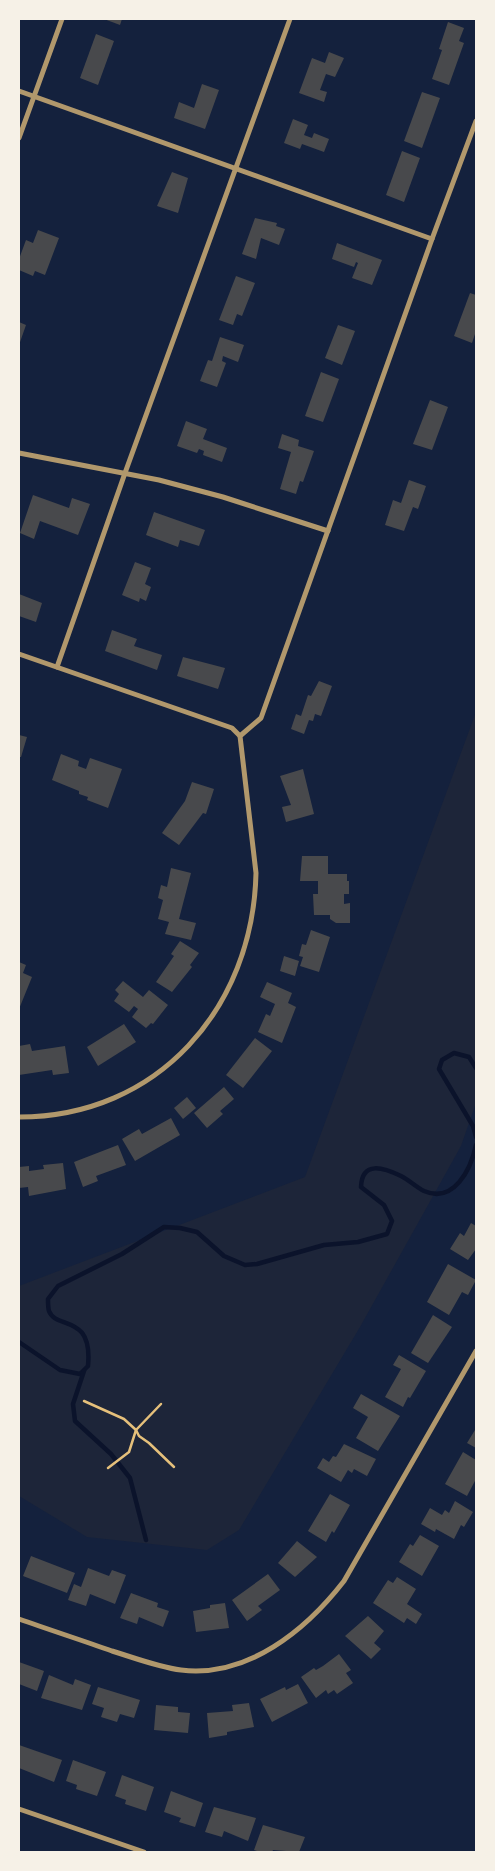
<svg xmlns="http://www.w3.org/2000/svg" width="495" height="1871" font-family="'Roboto Condensed',sans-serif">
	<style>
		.green { fill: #1d2539 }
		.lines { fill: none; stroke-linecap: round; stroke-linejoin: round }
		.stream { stroke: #0b132b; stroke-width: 4.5 }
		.building { fill: #48494c }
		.path { stroke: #e5c07b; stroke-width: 2.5 }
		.minor { stroke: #b1986c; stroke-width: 5 }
	</style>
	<rect width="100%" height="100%" fill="#14213d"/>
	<path class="green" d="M476,712V1103L461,1146L360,1327L239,1530L207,1550L87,1537L19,1496V1286L305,1177Z"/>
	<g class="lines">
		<g class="stream">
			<path d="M476,1068L469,1057L454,1053L442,1060L439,1069L473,1126L476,1137"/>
			<path d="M19,1342L60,1370L80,1374L88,1366C93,1313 56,1330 49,1311C48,1308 48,1303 48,1299L58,1286L122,1254L164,1227L180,1228L197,1232L224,1256L245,1265L257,1264L324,1245L358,1242L387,1234L392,1221L384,1205L361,1187C362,1160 384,1168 401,1176C409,1180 416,1187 424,1191C454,1204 471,1169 476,1145"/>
			<path d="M84,1371L73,1404L75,1421L111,1454L130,1478L146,1540"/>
		</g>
	</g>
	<g class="building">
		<path d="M104,19H122L120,25Z"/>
		<path d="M448,22L464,28L459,41L464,43L449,85L432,79L442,50L439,49Z"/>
		<path d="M96,34L114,41L98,85L80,78Z"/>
		<path d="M329,52L344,58L335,77L326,74L320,90L327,92L324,102L299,93L312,58L325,63Z"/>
		<path d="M202,84L219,90L205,129L174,118L179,102L194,108Z"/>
		<path d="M422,92L440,98L422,148L404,141Z"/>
		<path d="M293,119L308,125L304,135L312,138L314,133L329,139L324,152L302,144L300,149L284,143Z"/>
		<path d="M402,151L420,158L404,202L386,195Z"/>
		<path d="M172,172L188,178L178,213L157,206Z"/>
		<path d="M255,218L277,223L276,226L285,229L279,245L261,238L256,259L242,254Z"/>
		<path d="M38,230L59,238L45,275L35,271L33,276L19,270V259L26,240L33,243Z"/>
		<path d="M337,243L382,260L372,285L352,278L358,263L356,262L354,267L332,259Z"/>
		<path d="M236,276L255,283L242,316L237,314L233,325L219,320Z"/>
		<path d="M470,293L476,295V331L472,343L454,336Z"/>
		<path d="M19,322L26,325L19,345Z"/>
		<path d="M338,325L355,331L342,365L325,358Z"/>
		<path d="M220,337L244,345L238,362L223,356L222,361L226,363L217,387L200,381L208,360L212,361Z"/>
		<path d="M321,372L339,379L323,422L305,416Z"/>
		<path d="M430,400L448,407L432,450L413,444Z"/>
		<path d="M186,421L207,429L203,439L227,448L222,462L203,455L204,451L199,449L197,453L177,446Z"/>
		<path d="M282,434L299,440L298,446L314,451L303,482L300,481L296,494L280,489L291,452L278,448Z"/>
		<path d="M409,480L426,486L418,509L413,507L404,531L385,525L393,500L401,503Z"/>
		<path d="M33,495L69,508L72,498L90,504L78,535L40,521L34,539L20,533Z"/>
		<path d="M154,512L205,530L199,546L180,540L178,547L146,535Z"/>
		<path d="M135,562L151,568L145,584L151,587L146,601L140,598L139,602L122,595Z"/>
		<path d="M19,594L42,603L36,622L19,616Z"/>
		<path d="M112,630L137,639L134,646L162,655L157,670L105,651Z"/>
		<path d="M183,657L225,668L218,689L177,676Z"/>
		<path d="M319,681L332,686L321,716L315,714L313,721L309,720L304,734L291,729L296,714L301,716L308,695L311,696Z"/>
		<path d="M19,735L27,737L21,757H19Z"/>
		<path d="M61,754L79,761L78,766L86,769L90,758L122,769L108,808L87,800L88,797L79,794V791L52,780Z"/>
		<path d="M303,769L314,814L286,822L282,807L291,805L280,776Z"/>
		<path d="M192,782L214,789L206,814L203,813L179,845L162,833L185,801Z"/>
		<path d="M302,856H328V874H347V881H349V894H344V904L350,903V923H336L330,919V915H314L313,894H318V881H300Z"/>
		<path d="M171,868L191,873L179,919L196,923L191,940L165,934L169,922L158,919L163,900L158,898L161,885L167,887Z"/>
		<path d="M311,930L330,937L319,972L300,966L303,957L299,956L302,944L306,945Z"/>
		<path d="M180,941L199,953L190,965L192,967L172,992L156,982L174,956L171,954Z"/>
		<path d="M284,956L299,961L295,976L280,971Z"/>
		<path d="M19,962L26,965L23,973L32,977L19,1009Z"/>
		<path d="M123,981L143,997L149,990L168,1005L153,1024L151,1023L146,1028L132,1017L138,1009L134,1006L129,1012L114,1001L119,994L115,990Z"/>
		<path d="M267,982L292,993L288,1003L296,1007L282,1043L258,1032L266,1014L270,1016L275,1004L260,997Z"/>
		<path d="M124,1024L136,1042L98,1066L87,1047Z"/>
		<path d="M255,1038L272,1051L243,1088L226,1075Z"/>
		<path d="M30,1044L32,1051L65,1046L69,1073L53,1075L52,1070L19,1075V1046Z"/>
		<path d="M224,1087L234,1099L220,1111L223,1114L207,1128L194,1113Z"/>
		<path d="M187,1097L196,1108L183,1119L174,1108Z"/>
		<path d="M171,1118L180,1135L135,1161L122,1139L139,1129L142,1134Z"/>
		<path d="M118,1145L126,1165L96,1176L98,1181L83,1187L74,1162Z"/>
		<path d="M63,1163L66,1189L29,1196L28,1187L19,1188V1167L29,1166V1171L44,1169L43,1165Z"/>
		<path d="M471,1223L476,1226V1249L468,1260L450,1249L460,1233L464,1236Z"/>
		<path d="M448,1264L476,1280L468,1295L462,1292L449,1315L427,1302Z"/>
		<path d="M433,1315L452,1327L428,1363L411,1353Z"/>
		<path d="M399,1355L426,1371L410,1398L408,1397L403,1407L385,1397L401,1369L393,1365Z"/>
		<path d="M361,1394L400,1416L378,1451L356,1438L368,1417L353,1408Z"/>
		<path d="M475,1430L476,1431V1448L467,1443Z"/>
		<path d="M344,1444L376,1459L367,1476L354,1469L352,1473L348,1470L341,1482L317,1468L323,1458L329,1462L333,1456L336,1457Z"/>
		<path d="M463,1452L476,1460V1479L467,1496L445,1484Z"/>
		<path d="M330,1494L350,1505L334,1533L332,1531L326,1542L308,1531Z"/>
		<path d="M455,1501L473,1512L464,1527L461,1525L454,1539L436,1529L435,1532L421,1524L430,1508L442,1515L445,1510L449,1513Z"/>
		<path d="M420,1535L439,1546L422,1576L399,1562L410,1544L413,1546Z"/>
		<path d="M297,1541L317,1557L295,1577L278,1563Z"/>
		<path d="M31,1556L75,1573L67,1593L23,1576Z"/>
		<path d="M88,1568L109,1576L112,1570L126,1575L115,1604L90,1594L86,1606L68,1600L74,1584L81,1587Z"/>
		<path d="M268,1574L280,1590L258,1606L262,1610L247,1621L232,1600Z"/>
		<path d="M397,1577L416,1589L407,1604L422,1614L416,1624L407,1618L404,1623L373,1603L388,1580L393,1583Z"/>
		<path d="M131,1593L158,1603L157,1607L169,1611L163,1627L139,1617L137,1624L120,1618Z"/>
		<path d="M225,1603L229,1628L196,1632L193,1611L210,1608V1605Z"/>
		<path d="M368,1616L384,1631L374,1643L381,1649L371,1659L345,1636Z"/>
		<path d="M339,1654L351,1670L346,1673L353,1683L337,1694L334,1690L328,1694L326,1690L316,1698L301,1677L314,1668L316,1670L323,1666Z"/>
		<path d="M19,1662L44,1671L37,1691L19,1684Z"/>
		<path d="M49,1675L73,1685L75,1679L91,1685L82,1710L41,1698Z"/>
		<path d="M298,1684L308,1703L272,1722L260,1699L285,1687L286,1690Z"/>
		<path d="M98,1687L140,1700L134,1718L120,1714L117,1722L101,1717L104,1708L92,1704Z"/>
		<path d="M249,1703L254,1727L227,1732V1735L209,1738L207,1713L233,1711L232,1705Z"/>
		<path d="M156,1705L178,1707V1712L190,1713L188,1733L154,1730Z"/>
		<path d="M19,1745L62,1760L54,1782L19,1768Z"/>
		<path d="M73,1760L106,1772L97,1796L76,1789L77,1785L66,1781Z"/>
		<path d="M122,1775L154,1787L146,1811L125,1804L126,1800L115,1796Z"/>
		<path d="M171,1791L203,1803L195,1827L179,1822L181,1818L164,1812Z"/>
		<path d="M214,1807L256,1818L248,1841L224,1831L222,1837L205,1832Z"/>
		<path d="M263,1825L305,1837L299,1852L273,1850L272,1852H260L254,1850Z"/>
	</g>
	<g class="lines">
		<g class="path">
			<path d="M84,1401L124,1419L136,1430L139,1436L149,1443L174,1467"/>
			<path d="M108,1468L129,1452L136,1430L161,1404"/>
		</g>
		<g class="minor">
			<path d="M19,91L432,239"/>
			<path d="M19,138L62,19"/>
			<path d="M19,453L159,480L223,497L328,531"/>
			<path d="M19,654L232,728L240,736"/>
			<path d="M57,667L125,473L290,19"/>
			<path d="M19,1117C158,1117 253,1008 256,873L240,736L261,718L432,239L476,121"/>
			<path d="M19,1619C50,1630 81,1640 112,1651C135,1658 158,1667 181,1670C248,1678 306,1630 344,1581L476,1351"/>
			<path d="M19,1809L144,1852"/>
		</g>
	</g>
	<rect width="495" height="1871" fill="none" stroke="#f6f1e7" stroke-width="40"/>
</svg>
